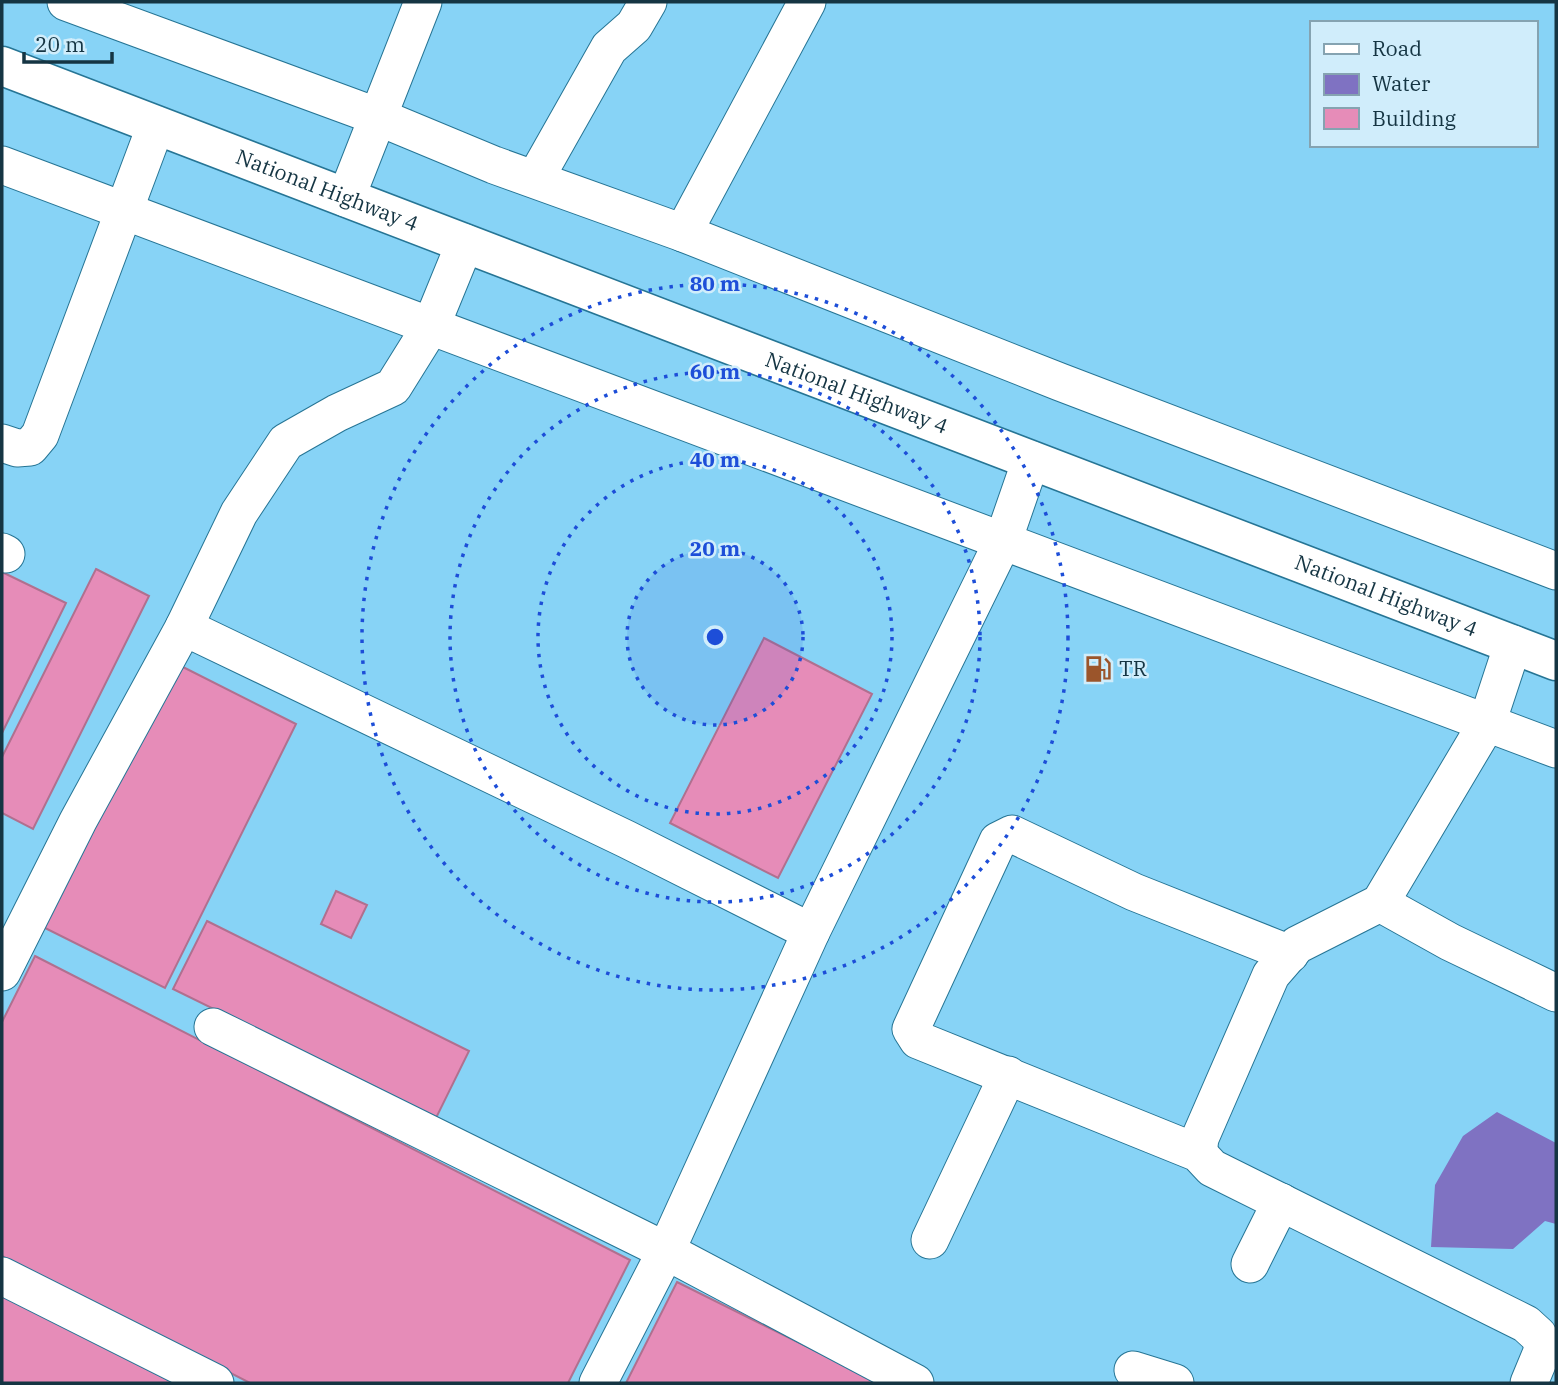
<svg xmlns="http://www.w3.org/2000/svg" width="1558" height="1385" font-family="'IBM Plex Serif',serif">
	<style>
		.water { fill: #7f72c2 }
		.building { fill: #e68cb8; stroke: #b0708f; stroke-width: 2 }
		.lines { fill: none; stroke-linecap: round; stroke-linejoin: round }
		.minor-casing { stroke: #267595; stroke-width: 39 }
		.highway-casing { stroke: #267595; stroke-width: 41 }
		.minor { stroke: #fff; stroke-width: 37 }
		.highway { stroke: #fff; stroke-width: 38 }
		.ring { fill: none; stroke: #1d4ed8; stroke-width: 3.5; stroke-dasharray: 3.5 7 }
		.labels { text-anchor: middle; stroke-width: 5; stroke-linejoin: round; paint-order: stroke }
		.street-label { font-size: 21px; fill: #153543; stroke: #d0edfb }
		.poi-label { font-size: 21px; fill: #153543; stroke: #d0edfb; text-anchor: start }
		.centre { fill: #1d4ed8; stroke: #d0edfb; stroke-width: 3.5 }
		.ring-label { font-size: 21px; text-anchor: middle; font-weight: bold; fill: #1d4ed8; stroke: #d0edfb; stroke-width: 5; stroke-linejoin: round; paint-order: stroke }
	</style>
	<rect width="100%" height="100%" fill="#87d3f6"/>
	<path class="water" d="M1497,1112L1556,1143V1224L1545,1221L1513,1249L1431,1247L1435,1185L1463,1136Z"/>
	<g class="building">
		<path d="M96,569L149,596L33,829L2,813V757Z"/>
		<path d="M2,572L66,603L2,733Z"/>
		<path d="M764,638L872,694L778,878L670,823Z"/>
		<path d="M175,663L296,724L165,988L43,927Z"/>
		<path d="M336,891L367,905L351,938L321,924Z"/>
		<path d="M207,921L469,1051L436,1118L173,989Z"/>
		<path d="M35,956L630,1260L568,1383H250L2,1256V1022Z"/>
		<path d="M677,1282L880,1383H626Z"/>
		<path d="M2,1295L177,1383H2Z"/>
	</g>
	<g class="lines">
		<defs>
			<g id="minor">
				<path d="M66,2L376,116L494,165L683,233L1060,382L1556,571"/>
				<path d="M2,165L1556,749"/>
				<path d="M535,179L609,48L634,26L648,2"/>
				<path d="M346,198L423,2"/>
				<path d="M683,233L807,2"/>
				<path d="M2,443L17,448L30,447L40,435L156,125"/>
				<path d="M2,552L6,554"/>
				<path d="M184,627L626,839L811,932"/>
				<path d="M1380,903L1450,942L1556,993"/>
				<path d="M1290,954L1134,892L1012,834L998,841L911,1029L918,1040L1198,1153L1212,1168L1526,1324L1538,1335L1544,1347L1529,1383"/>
				<path d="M2,972L78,821L184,627L239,513L286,442L337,413L393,387L431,326L465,243"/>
				<path d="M213,1027L666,1251L915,1383"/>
				<path d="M1198,1153L1200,1138L1271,975L1297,945L1380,903L1487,723L1513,644"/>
				<path d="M930,1240L1008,1075"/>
				<path d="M1250,1264L1281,1202"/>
				<path d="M2,1276L215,1383"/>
				<path d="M1133,1370L1175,1383"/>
				<path d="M598,1383L666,1251L811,932L1003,541L1031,460"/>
			</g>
			<g id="highway">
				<path id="s1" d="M2,66L1556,661"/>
			</g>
		</defs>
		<use href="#minor" class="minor-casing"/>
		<use href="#highway" class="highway-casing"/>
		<use href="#minor" class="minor"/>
		<use href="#highway" class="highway"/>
	</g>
	<circle cx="715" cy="637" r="88" fill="#1d4ed8" fill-opacity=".12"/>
	<g class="ring">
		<circle cx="715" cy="637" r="88"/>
		<circle cx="715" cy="637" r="177"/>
		<circle cx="715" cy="637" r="265"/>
		<circle cx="715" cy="637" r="353"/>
	</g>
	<defs>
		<symbol id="fuel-bare" viewBox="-9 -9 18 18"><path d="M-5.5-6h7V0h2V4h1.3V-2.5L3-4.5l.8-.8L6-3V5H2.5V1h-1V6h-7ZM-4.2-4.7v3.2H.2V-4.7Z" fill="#9b552b" stroke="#d0edfb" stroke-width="2.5" paint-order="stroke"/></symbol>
	</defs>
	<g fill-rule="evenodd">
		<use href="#fuel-bare" x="1079" y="650" width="38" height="38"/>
	</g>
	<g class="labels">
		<g class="street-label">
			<text dy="7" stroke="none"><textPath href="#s1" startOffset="348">National Highway 4</textPath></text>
			<text dy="7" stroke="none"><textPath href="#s1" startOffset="915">National Highway 4</textPath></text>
			<text dy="7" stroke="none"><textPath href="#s1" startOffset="1482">National Highway 4</textPath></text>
		</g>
		<g class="poi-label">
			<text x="1119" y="676">TR</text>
		</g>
	</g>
	<circle cx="715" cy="637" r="10" class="centre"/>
	<g class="ring-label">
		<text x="715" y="291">80 m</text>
		<text x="715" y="379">60 m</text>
		<text x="715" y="467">40 m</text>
		<text x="715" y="556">20 m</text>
	</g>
	<rect width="1558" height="1385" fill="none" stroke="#153543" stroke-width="7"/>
	<rect x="1310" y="21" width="228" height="126" fill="#d0edfb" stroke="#85a3b1" stroke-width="2"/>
	<rect x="1324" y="44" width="35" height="10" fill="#ffffff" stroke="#85a3b1" stroke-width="2"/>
	<text x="1372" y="56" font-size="21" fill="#153543">Road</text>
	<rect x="1324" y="74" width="35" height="21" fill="#7f72c2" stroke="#85a3b1" stroke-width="2"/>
	<text x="1372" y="91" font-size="21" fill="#153543">Water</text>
	<rect x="1324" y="108" width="35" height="21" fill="#e68cb8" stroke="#85a3b1" stroke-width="2"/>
	<text x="1372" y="126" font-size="21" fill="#153543">Building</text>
	<path d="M24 52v10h88v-10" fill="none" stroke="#153543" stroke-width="3.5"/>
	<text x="35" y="52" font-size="21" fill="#153543" stroke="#d0edfb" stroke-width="5" paint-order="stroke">20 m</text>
</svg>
